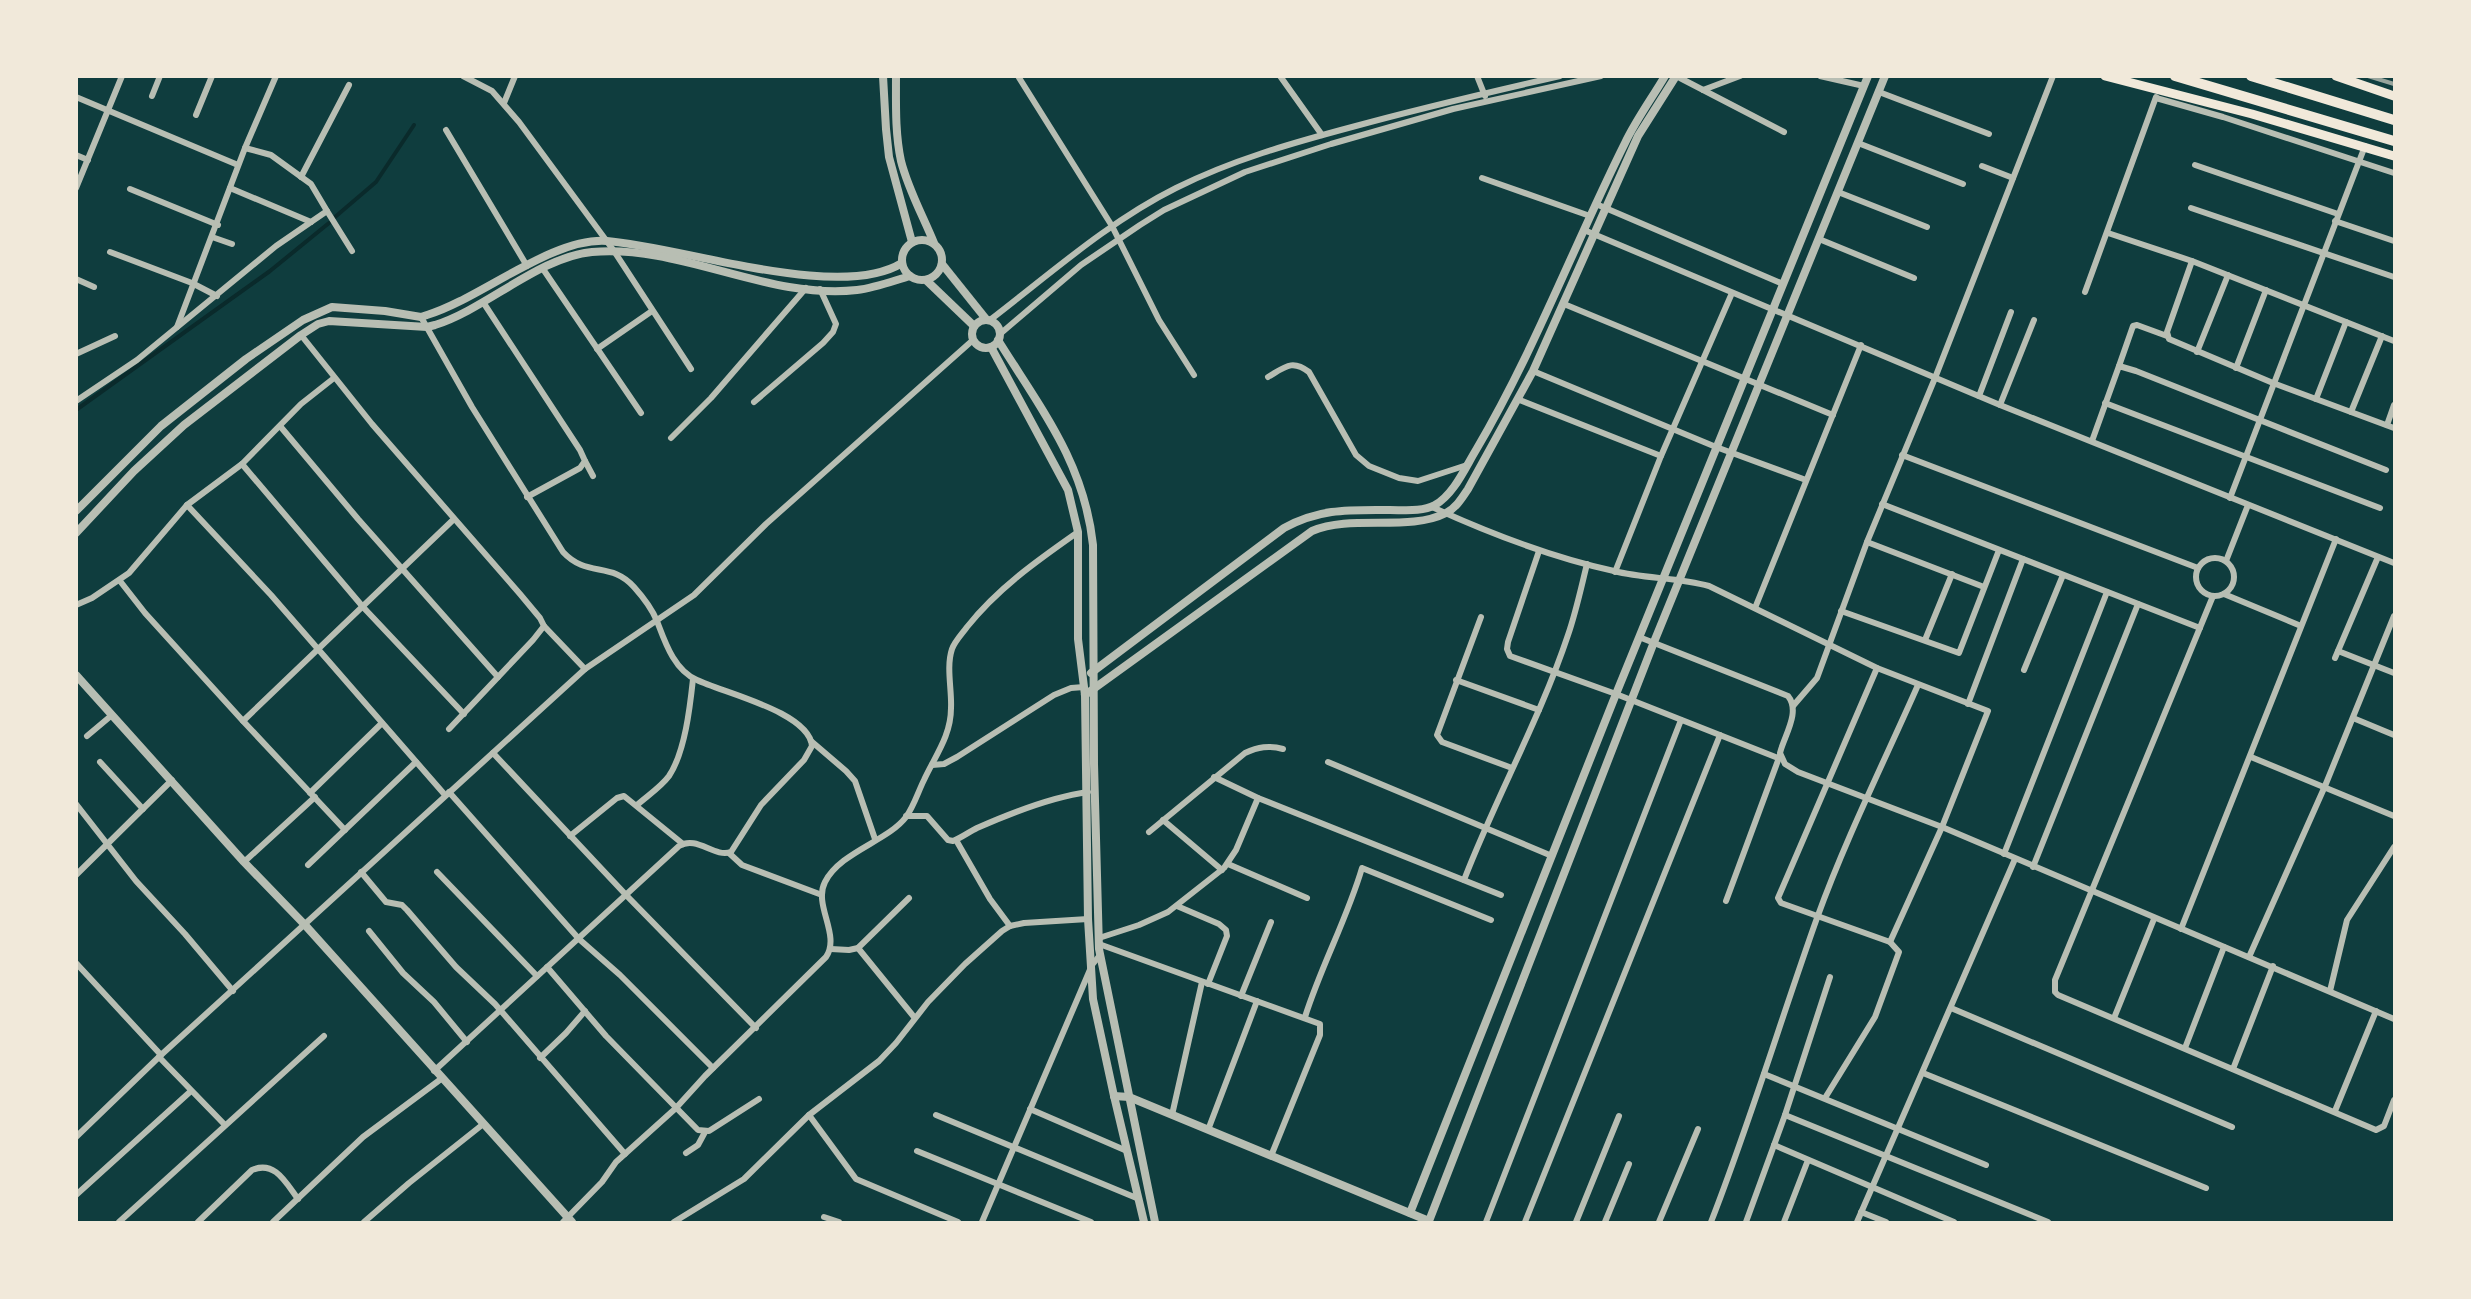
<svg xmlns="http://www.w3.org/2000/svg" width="2471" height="1299" font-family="Overpass,sans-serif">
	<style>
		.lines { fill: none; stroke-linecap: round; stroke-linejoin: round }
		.stream { stroke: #0a2a2b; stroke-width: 4 }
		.minor { stroke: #b8beb3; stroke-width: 6 }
		.tertiary { stroke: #b8beb3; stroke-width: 8 }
		.secondary { stroke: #f1e9da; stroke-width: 9 }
		.trunk { stroke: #f1e9da; stroke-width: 10 }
		.rail { stroke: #97a49c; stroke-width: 4 }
	</style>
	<rect width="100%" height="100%" fill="#0f3d3e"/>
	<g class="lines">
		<g class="stream">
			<path d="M335,217L376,182L414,125"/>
			<path d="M76,410L270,271L329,223"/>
		</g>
		<g class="minor">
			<path d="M463,76L492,91L519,122L614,251L691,369"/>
			<path d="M1018,76L1112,226L1159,320L1194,375"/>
			<path d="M1280,76L1322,135"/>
			<path d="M1477,76L1485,96"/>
			<path d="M1820,76L1864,86"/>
			<path d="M1680,78L1784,132"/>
			<path d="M1703,90L1740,76"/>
			<path d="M1879,92L1989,134"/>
			<path d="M152,96L160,76"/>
			<path d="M76,97L238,165"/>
			<path d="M2156,98L2223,117L2394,173"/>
			<path d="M504,103L515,76"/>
			<path d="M196,115L212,76"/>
			<path d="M446,130L527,266"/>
			<path d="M1858,143L1963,184"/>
			<path d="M76,155L88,160"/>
			<path d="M2195,165L2338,214"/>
			<path d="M1982,166L2013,178"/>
			<path d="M301,177L349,85"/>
			<path d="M1482,178L1590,216"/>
			<path d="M76,188L122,76"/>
			<path d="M230,188L311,222"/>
			<path d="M130,189L218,225"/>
			<path d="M1838,192L1927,227"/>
			<path d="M1596,204L1783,284"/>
			<path d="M2191,208L2394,277"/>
			<path d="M327,211L352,251"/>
			<path d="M2335,221L2394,241"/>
			<path d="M1584,230L2000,405L2394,563"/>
			<path d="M2108,233L2192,261L2394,341"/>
			<path d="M212,237L232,244"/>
			<path d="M1819,239L1914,278"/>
			<path d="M110,252L192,283L217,296"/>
			<path d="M2192,261L2167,332L2169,339L2273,383L2394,428"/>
			<path d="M543,269L641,413"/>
			<path d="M76,279L94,287"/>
			<path d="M2085,292L2156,97"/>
			<path d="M483,302L580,450L585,461L580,468L527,497"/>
			<path d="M1564,304L1833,415"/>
			<path d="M421,317L472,407L563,552C587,578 611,561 634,587C643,597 652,609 657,621C665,642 674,670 697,680C724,693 809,712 812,746L804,760L761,805L731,852C714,858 697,835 679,846L434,1071"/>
			<path d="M990,320C1050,274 1108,222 1176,188C1232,160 1292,143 1352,127C1421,108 1490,92 1560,76"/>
			<path d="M177,327L245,148L276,76"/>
			<path d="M1000,334L1081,265L1140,225L1164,210L1245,172L1331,144L1453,109L1601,76"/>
			<path d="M301,335L372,424L520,594L540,618L544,626"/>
			<path d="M597,349L652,311"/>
			<path d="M2197,352L2228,275"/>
			<path d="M76,354L115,336"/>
			<path d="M2119,366L2133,326L2137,325L2167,336"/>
			<path d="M2236,368L2266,290"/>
			<path d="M1533,371L1716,447L1806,480"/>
			<path d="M1268,377C1285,367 1292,359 1309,372L1356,455L1369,466L1399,478L1418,481L1467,465"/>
			<path d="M1979,396L2011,312"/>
			<path d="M1517,399L1661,456"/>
			<path d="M2316,399L2346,322"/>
			<path d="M76,401L137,360L276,246L327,211L311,184L271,155L245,148"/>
			<path d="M754,402L823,343L833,332L836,324L820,289"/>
			<path d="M2105,403L2380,508"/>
			<path d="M2000,405L2034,320"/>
			<path d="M2351,412L2382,336"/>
			<path d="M2387,425L2394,405"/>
			<path d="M280,426L358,519L498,677"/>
			<path d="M671,438L711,398L806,288"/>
			<path d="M2092,441L2119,366L2136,371L2386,470"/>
			<path d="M1902,455L2198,568"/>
			<path d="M585,461L593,476"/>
			<path d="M242,464L363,607L464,714"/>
			<path d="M2230,498L2365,146"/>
			<path d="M1882,504L2200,628"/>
			<path d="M187,505L271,595L445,795"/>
			<path d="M1432,507C1491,534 1550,557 1614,571C1645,579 1678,577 1709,586L1877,668L1988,711L1942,827L1890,942"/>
			<path d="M1867,542L1984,587"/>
			<path d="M1539,551L1508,642L1507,649L1510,656L1616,694L1778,758"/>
			<circle cx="2215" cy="577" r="19"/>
			<path d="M2226,561L2248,505"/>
			<path d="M1615,572L1661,456L1732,293"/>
			<path d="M120,581L145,613L243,721L345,830"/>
			<path d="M2224,594L2301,626"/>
			<path d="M2213,596L2055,980V992L2058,995L2376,1130L2384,1126L2394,1100"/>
			<path d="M76,605L92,598L129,573L187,505L242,464L301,404L334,378"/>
			<path d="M1755,608L1861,345"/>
			<path d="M1841,611L1959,653L1999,550"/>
			<path d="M1481,617L1437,735L1442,742L1512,768"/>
			<path d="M1639,637L1788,696C1801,712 1784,736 1780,753L1785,764L1798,772L1942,827L2394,1019"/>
			<path d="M1925,640L1952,574"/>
			<path d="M2338,651L2394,673"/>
			<path d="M2335,658L2378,557"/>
			<path d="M2024,670L2063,575"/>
			<path d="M1456,680L1539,710"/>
			<path d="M1968,704L2023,559"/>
			<path d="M1793,706L1817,678L1867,542L1935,378L2053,76"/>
			<path d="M2353,718L2394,735"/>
			<path d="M243,721L454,519"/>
			<path d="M449,729L533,640L544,626L585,669"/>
			<path d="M87,736L112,715"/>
			<path d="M811,741L846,771L855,781L875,839"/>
			<path d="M493,753L627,896L756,1028"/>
			<path d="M2251,757L2394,816"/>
			<path d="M100,762L143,809"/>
			<path d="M1328,762L1552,856"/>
			<path d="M932,765L944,764L957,757L1054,695L1071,688L1084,687"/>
			<path d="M1214,777L1258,798L1501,895"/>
			<path d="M449,792L579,939L620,975L713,1068"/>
			<path d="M310,793L382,723"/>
			<path d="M76,804L136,881L185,934L233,991"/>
			<path d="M637,805C647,796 661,787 669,776C685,752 690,707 693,679"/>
			<path d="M906,816H927L948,840L953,841C961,838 969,832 977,828C1011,813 1051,797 1088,792"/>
			<path d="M1163,820L1222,870"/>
			<path d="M1149,832L1245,753C1258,747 1269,745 1283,749"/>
			<path d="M570,836L617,798L624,796L683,844"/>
			<path d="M956,840L990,899L1010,926"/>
			<path d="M729,853L742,865L822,895"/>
			<path d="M2004,854L2107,592"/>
			<path d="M244,862L315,797"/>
			<path d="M1228,864L1307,898"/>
			<path d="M308,865L416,762"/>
			<path d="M2033,867L2138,604"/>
			<path d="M361,872L386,902L402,905L407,910L456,967L495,1004L625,1154"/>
			<path d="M437,872L537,976"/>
			<path d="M76,875L172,780"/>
			<path d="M1464,880C1496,797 1540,719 1568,635C1576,612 1581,588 1587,564"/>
			<path d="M1726,901L1780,755"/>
			<path d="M1177,906L1219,924L1226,930L1227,936L1208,984"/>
			<path d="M2181,929L2336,539"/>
			<path d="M369,931L403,973L434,1002L467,1042"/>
			<path d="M1099,938L1139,925L1168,912L1224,868L1236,850L1258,798"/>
			<path d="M1099,944L1320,1024V1035L1271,1156"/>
			<path d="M858,948L914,1017"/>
			<path d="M831,949L849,950L858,948L909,898"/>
			<path d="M2249,957L2325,786L2394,616"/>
			<path d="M76,963L161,1055"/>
			<path d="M547,967L606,1036L698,1130L709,1131L759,1099"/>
			<path d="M2330,991L2347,920L2394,847"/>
			<path d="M1241,996L1271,922"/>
			<path d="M1951,1008L2232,1127"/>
			<path d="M1305,1017C1321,966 1347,919 1362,868L1491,920"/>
			<path d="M2114,1018L2154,919"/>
			<path d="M2185,1048L2224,947"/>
			<path d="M159,1057L225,1125"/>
			<path d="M540,1058L566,1033L585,1011"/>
			<path d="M2233,1069L2273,966"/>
			<path d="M1923,1073L2206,1188"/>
			<path d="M1764,1074L1986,1165"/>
			<path d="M1825,1098L1875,1017L1899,952L1890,942L1781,903L1778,898L1877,668"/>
			<path d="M1030,1109L1127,1151"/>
			<path d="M2335,1111L2376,1011"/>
			<path d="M809,1115L856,1179L958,1222"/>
			<path d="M936,1115L1139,1199"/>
			<path d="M1172,1115L1202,982"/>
			<path d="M1785,1115L2048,1222"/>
			<path d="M1208,1130L1257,1001"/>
			<path d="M76,1137L161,1055L585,669L694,595L766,524L973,340"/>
			<path d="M1774,1145L1954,1222"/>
			<path d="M917,1151L1091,1222"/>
			<path d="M686,1153L698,1145L705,1132"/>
			<path d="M76,1195L191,1091"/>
			<path d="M1861,1212L1886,1222"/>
			<path d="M824,1217L839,1222"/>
			<path d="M119,1222L324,1036"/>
			<path d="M198,1222L252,1170C275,1160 286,1183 298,1199"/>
			<path d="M273,1222L363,1137L441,1079"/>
			<path d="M364,1222L409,1183L482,1125"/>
			<path d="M563,1222L602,1182L616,1162L676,1108L705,1076L826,957C841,935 813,905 825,882C840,852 888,841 906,817C914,806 918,792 924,780C935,756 951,736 951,708C952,690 946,667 952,649C955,641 962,634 967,627C998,588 1038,560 1078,532"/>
			<path d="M674,1222L744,1179L809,1115L879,1061L896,1043L928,1002L965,964L1002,931L1010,926L1024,923L1088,919"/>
			<path d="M982,1222L1092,965L1100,955"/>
			<path d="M1486,1222L1681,720"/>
			<path d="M1525,1222L1720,735"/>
			<path d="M1576,1222L1619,1116"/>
			<path d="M1605,1222L1629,1164"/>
			<path d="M1659,1222L1698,1129"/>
			<path d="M1711,1222C1750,1122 1781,1019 1817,918C1846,838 1884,762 1918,685"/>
			<path d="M1746,1222L1785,1115L1830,977"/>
			<path d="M1784,1222L1808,1160"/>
			<path d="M1857,1222L2015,859"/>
		</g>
		<g class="tertiary">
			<path d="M883,76L886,129L889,157L912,242"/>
			<path d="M896,76C896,104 895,133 901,161C908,189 923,216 934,243"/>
			<circle cx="922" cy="260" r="20"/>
			<path d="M942,264L986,319"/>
			<path d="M926,280L974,326"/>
			<circle cx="986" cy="334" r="14"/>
			<path d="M998,340C1041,409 1084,462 1093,545L1094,764L1099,949L1155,1222"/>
			<path d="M991,347L1068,490L1078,532V639L1085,695L1088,919L1093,999L1114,1096L1144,1222"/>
			<path d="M76,511L161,426L246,359L303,320L332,307L385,311L421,317L427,315C480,299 552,237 607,241C683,247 839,302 902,263"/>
			<path d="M76,533L134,471L184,425L301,335L318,324L329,321L427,327L435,325C486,309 539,257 592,252C681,244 767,300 857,290C875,288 893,281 910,276"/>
			<path d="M1091,673L1284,528C1321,508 1350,510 1390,510C1405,510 1422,512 1435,505C1454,494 1465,468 1476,450C1534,352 1574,245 1625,143C1636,120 1652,98 1665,76"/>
			<path d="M76,675L244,862L305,925L572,1222"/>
			<path d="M1085,695L1312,531C1352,514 1409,532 1446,513C1456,508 1462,498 1468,489L1533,371L1638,136L1676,76"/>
			<path d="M1114,1096L1129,1097L1429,1221L1654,642L1885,76"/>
			<path d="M1410,1213L1616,694L1868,76"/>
		</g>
		<g class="secondary">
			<path d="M2105,76L2252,114L2394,156"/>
			<path d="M2336,76L2394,96"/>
		</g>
		<g class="trunk">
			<path d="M2175,76L2394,141"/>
			<path d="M2251,76L2394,120"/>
		</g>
		<path class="rail" d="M2368,76L2394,84"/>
	</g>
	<rect width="2471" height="1299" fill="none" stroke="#f1e9da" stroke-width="156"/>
</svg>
